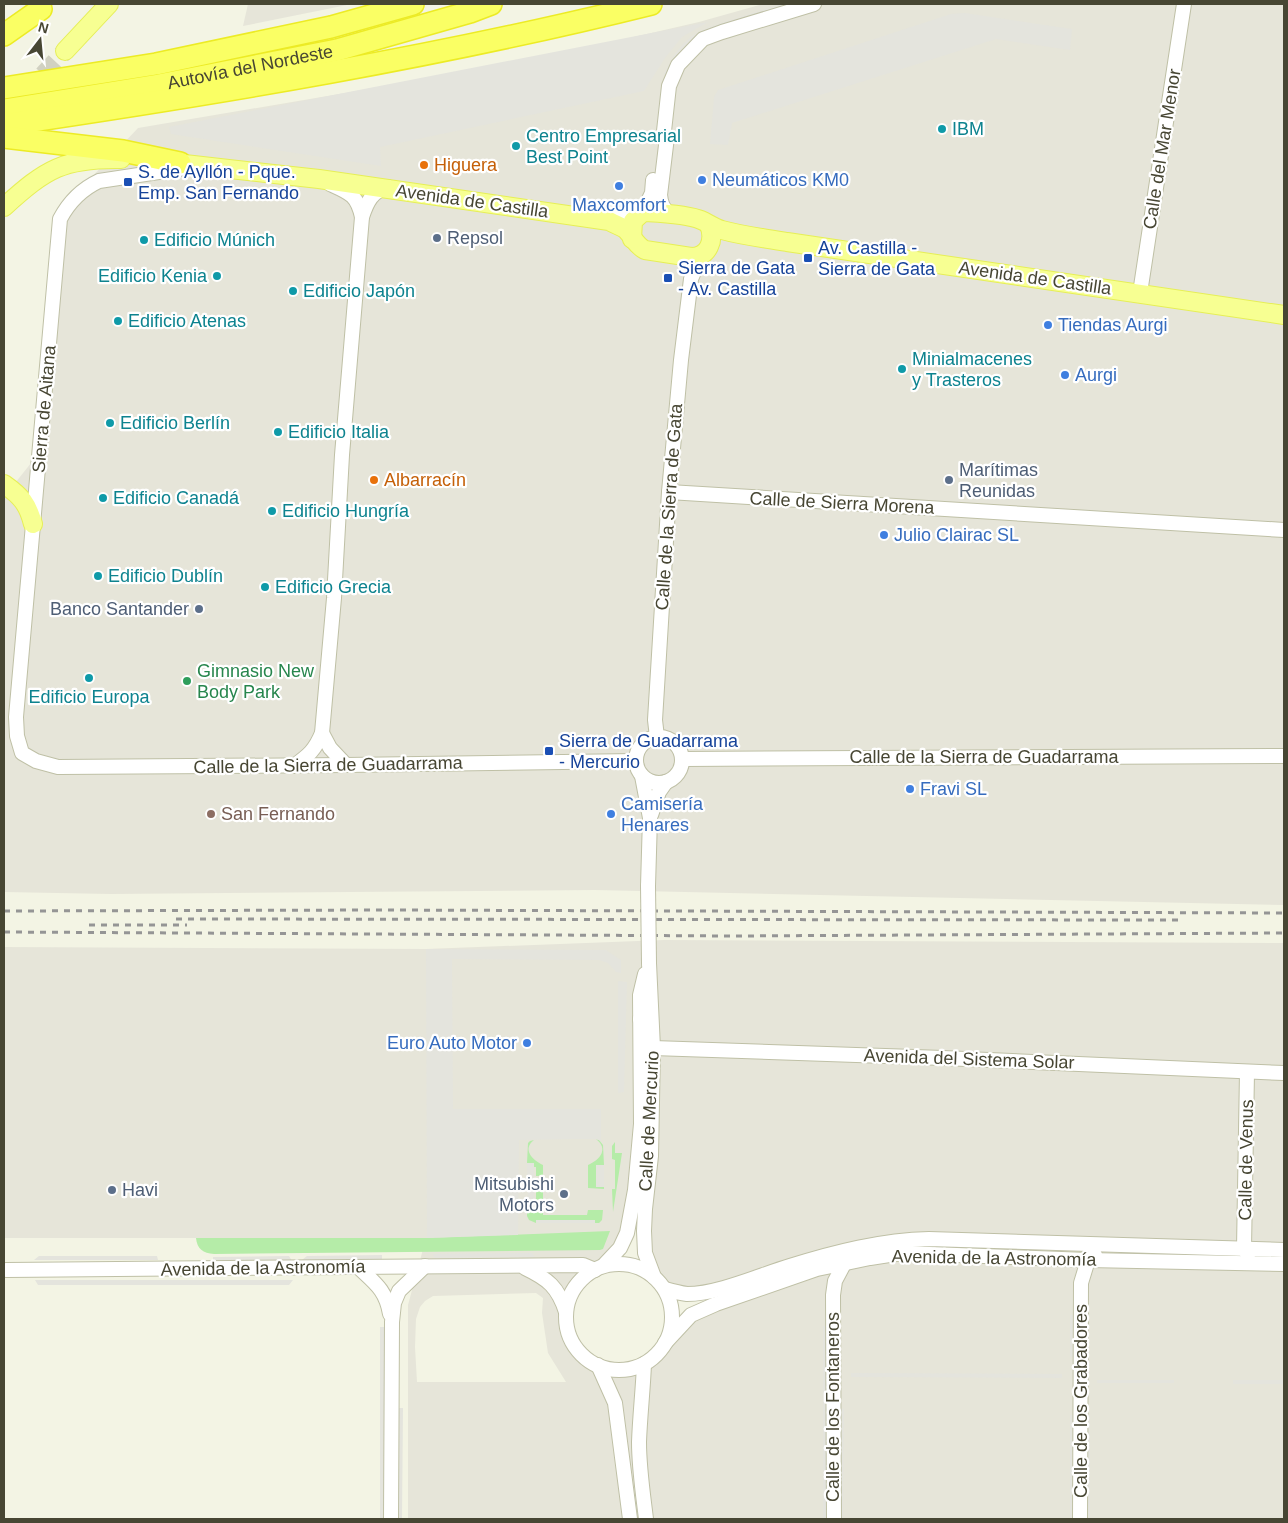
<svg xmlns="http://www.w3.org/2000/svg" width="1288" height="1523" font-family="Helvetica,sans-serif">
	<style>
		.industrial { fill: #e6e5d9; fill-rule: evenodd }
		.green { fill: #b5eca8 }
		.parking { fill: #e4e4dd }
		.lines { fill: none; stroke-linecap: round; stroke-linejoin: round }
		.major-tunnel { stroke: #d1d1c1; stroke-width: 18; stroke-dasharray: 18 9; stroke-linecap: butt }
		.minor-casing { stroke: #bfc0a6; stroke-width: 16 }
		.major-casing { stroke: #e6ef57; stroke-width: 20 }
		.highway-casing { stroke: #eceb25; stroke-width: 24 }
		.minor { stroke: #fff; stroke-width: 14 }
		.major { stroke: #f7ff92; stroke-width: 18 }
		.highway { stroke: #faff64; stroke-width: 21 }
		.rail { stroke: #959595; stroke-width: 3; stroke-dasharray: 6 6; stroke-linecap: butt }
		.minor-bridge-casing { stroke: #bfc0a6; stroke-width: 16; stroke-linecap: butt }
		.minor-bridge { stroke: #fff; stroke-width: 14 }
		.culture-dot { fill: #0f9aa8; stroke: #fff; stroke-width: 2 }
		.food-dot { fill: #e8710a; stroke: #fff; stroke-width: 2 }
		.shop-dot { fill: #3f7fe0; stroke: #fff; stroke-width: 2 }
		.transit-dot { fill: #1a4fb4; stroke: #fff; stroke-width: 2 }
		.service-dot { fill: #5c6f8a; stroke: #fff; stroke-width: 2 }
		.leisure-dot { fill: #2e9e5b; stroke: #fff; stroke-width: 2 }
		.education-dot { fill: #8d6e63; stroke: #fff; stroke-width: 2 }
		.labels { text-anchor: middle; stroke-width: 4.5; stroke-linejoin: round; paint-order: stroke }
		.street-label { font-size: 18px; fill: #474633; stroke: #fff }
		.culture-label { font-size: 18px; fill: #0d838f; stroke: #fff; text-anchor: start }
		.food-label { font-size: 18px; fill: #c56008; stroke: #fff; text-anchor: start }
		.transit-label { font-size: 18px; fill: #164399; stroke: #fff; text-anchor: start }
		.shop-label { font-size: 18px; fill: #366cbe; stroke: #fff; text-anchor: start }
		.service-label { font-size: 18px; fill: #4e5e75; stroke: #fff; text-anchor: start }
		.leisure-label { font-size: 18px; fill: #27864d; stroke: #fff; text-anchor: start }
		.education-label { font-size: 18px; fill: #785e54; stroke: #fff; text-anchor: start }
	</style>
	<rect width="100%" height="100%" fill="#f3f4e4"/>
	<g class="industrial">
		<path d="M248,4H352L243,26Z"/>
		<path d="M763,4H1284V905L595,890L111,894L4,892V497L35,458L57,214L138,128L351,92L586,48L699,22Z"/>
		<path d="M664,940L1284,943V1250L929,1239L711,1291L665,1289L654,1277L645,1253L641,1124L627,1233L595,1270L586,1276L577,1285L569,1299L566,1314L567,1329L573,1342L581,1354L598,1365L613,1369H628L644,1364L655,1356L691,1315L870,1258L1284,1264V1519H408V1305L426,1238H4V947L426,949ZM536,1293L543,1298L542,1313L548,1353L566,1382H417L415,1347L416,1319L420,1307L425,1301L433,1296Z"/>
	</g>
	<g class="green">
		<path d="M596,1139L599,1140L603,1145L604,1165H596L597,1187H604V1189L588,1188V1165C600,1160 609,1149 596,1139Z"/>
		<path d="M534,1140C522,1149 532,1160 543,1165V1176H536V1167H534V1163H527L528,1143L530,1141Z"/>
		<path d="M615,1142V1153H622L613,1212L612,1189H615V1160L612,1159V1146Z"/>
		<path d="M536,1179H543V1215H587L588,1210H603L602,1220L599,1223H595V1220H537L536,1223L529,1220L527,1216V1208H536Z"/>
		<path d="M610,1231L603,1249L600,1250L214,1254C203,1253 197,1249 196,1238H427Z"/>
	</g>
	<g class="parking">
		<path d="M782,4H796L704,33L692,40L683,48L675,59L667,75L664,74L675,54L683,44L692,36L707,28L728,21Z"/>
		<path d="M965,13L1072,29L1070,50L996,39L732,123L728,145L710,144L714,97L718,90L951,14Z"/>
		<path d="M708,22L682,37L665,58L644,91L380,147L381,166L171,134L169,127Z"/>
		<path d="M426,949L606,950L621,960V973L616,972L608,963L599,960L452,959L453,1109H601V1141L596,1139H575L519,1140L518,1235L427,1238Z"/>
		<path d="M618,981L627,982L624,1092L618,1093Z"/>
		<path d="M527,1163H534V1207H528Z"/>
		<rect x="596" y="1165" width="8" height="22"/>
		<rect x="536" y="1220" width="59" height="3"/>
		<path d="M532,1253L535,1257L434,1258L433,1254Z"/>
		<path d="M382,1255V1259L302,1260L307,1256Z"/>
		<path d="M39,1256H157L158,1260H34Z"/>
		<path d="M289,1256L292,1261L213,1260V1257Z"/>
		<path d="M35,1280H293L289,1285H38Z"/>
		<path d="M1070,1315H1077L1076,1357H1070Z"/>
		<path d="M823,1326H830L829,1519H823Z"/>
		<path d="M380,1327H387L386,1519H380Z"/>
		<path d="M851,1373L1062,1374V1378L851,1377Z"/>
		<rect x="1097" y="1380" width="77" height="3"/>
		<rect x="1233" y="1380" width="51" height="4"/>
		<path d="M396,1408H403L402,1519H395Z"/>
		<path d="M836,1408L844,1409L843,1519H836Z"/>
		<rect x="1070" y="1415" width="6" height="104"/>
		<path d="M1083,1415L1090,1416V1519H1083Z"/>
	</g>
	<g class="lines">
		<path class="major-tunnel" d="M6,114L65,51"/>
		<defs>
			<g id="minor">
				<path d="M185,168L99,181C82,189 69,202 60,219L16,717L17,736L22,753L36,761L58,767L346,765L636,761"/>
				<path d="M330,184C350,193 357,195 362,217"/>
				<path d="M598,212L621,215H639"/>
				<path d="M643,212L652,193L653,180"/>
				<path d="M669,214C663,208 661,204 660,195L667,137L664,131L669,86L678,65L703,39L722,32L814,4"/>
				<path d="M1140,293L1184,4"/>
				<path d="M669,492L1284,530"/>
				<path d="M322,733L330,748L346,765"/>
				<circle cx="659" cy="760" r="23"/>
				<path d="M657,737L655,720L669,492L681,360L691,279L698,262L704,253"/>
				<path d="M683,759L1284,756"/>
				<path d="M294,766C309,755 315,750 322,733L334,598L342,455L362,217C367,202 372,191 388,187"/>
				<path d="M642,776L650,818L648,886"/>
				<path d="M651,815L659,792L666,782"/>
				<path d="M649,963L653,1048L651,1156L645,1209L644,1231L645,1253L654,1277"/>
				<path d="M640,1019L648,1042L653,1048L943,1058L1284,1073"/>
				<path d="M1247,1072L1244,1248L1248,1255"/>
				<circle cx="619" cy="1317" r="53"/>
				<path d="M603,1266L620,1248L627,1233L635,1190L641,1124L640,995L645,974"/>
				<path d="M358,1267C375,1283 386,1290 390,1314"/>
				<path d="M525,1268C548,1279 558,1287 566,1312"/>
				<path d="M6,1270L583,1265L595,1270"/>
				<path d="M665,1289C672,1291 679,1293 687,1294C718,1294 760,1275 790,1266C835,1252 882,1240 929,1239L1284,1250"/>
				<path d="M665,1343L691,1315L716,1304L817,1269L870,1258L902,1253L1088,1260L1284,1264"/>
				<path d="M644,1364C643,1390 640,1415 639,1442C639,1468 643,1494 646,1519"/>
				<path d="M598,1365L615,1403L630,1519"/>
				<path d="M391,1519L392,1322L394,1303L399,1291L425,1266"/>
				<path d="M834,1519L833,1295L835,1281L844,1264"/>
				<path d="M1080,1519L1081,1283L1088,1260L1095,1255"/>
			</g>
			<g id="major">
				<path d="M65,51L109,4"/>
				<path d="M167,162L319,179L609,221C614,224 620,226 625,229C633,236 635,245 645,250L691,257C709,257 715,240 709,225"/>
				<path d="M4,207C46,169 63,158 121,159"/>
				<path d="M632,239L633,221L643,212C658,213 687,214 701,220C708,223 714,228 722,230C743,236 765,238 787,242L1284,315"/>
				<path d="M4,484C21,496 28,504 33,524"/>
			</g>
			<g id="highway">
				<path d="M4,35L41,9"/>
				<path d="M4,88L156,64L331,27L413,4"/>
				<path id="s1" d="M4,110L159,85L337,50L470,12L491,4"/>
				<path d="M4,125C221,93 438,57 651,4"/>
				<path d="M4,137L123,151L180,163"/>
			</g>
		</defs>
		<use href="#minor" class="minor-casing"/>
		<use href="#major" class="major-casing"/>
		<use href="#highway" class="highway-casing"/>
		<use href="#minor" class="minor"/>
		<use href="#major" class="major"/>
		<use href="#highway" class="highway"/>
		<g class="rail">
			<path d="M4,911L383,910L1284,913"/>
			<path d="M176,919L1184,920"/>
			<path d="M89,925H187"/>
			<path d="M4,932L733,936L1284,933"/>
		</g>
		<defs>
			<path id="minor-bridge" d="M648,886L649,963"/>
		</defs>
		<use href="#minor-bridge" class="minor-bridge-casing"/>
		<use href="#minor-bridge" class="minor-bridge"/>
	</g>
	<g class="culture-dot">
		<circle cx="942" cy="129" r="5"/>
		<circle cx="516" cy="146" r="5"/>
		<circle cx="144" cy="240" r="5"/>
		<circle cx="217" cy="276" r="5"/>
		<circle cx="293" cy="291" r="5"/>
		<circle cx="118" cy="321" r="5"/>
		<circle cx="902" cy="369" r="5"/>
		<circle cx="110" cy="423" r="5"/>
		<circle cx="278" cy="432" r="5"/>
		<circle cx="103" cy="498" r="5"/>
		<circle cx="272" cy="511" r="5"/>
		<circle cx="98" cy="576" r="5"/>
		<circle cx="265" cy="587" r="5"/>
		<circle cx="89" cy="678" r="5"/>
	</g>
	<g class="food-dot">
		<circle cx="424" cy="165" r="5"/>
		<circle cx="374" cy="480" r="5"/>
	</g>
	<g class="shop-dot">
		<circle cx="702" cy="180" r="5"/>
		<circle cx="619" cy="186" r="5"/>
		<circle cx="1048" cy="325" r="5"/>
		<circle cx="1065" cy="375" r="5"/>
		<circle cx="884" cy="535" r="5"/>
		<circle cx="910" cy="789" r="5"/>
		<circle cx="611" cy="814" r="5"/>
		<circle cx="527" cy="1043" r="5"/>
	</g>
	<g class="transit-dot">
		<rect x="123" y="177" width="10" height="10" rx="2.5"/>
		<rect x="803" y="253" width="10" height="10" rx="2.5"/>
		<rect x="663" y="273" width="10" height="10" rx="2.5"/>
		<rect x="544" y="746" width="10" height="10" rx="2.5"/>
	</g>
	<g class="service-dot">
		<circle cx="437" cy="238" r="5"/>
		<circle cx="949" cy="480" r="5"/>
		<circle cx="199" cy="609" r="5"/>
		<circle cx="112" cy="1190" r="5"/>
		<circle cx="564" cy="1194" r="5"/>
	</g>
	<circle class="leisure-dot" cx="187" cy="681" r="5"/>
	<circle class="education-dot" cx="211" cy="814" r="5"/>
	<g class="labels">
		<g class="street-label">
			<text dy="6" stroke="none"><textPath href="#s1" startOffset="250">Autovía del Nordeste</textPath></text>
			<text transform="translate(1162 149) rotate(-81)" y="6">Calle del Mar Menor</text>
			<text transform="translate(472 201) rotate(8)" y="6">Avenida de Castilla</text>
			<text transform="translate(1035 278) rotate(8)" y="6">Avenida de Castilla</text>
			<text transform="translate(44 409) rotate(-85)" y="6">Sierra de Aitana</text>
			<text transform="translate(842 503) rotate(3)" y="6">Calle de Sierra Morena</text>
			<text transform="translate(669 507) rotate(-86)" y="6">Calle de la Sierra de Gata</text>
			<text x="984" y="763">Calle de la Sierra de Guadarrama</text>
			<text transform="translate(328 765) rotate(-1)" y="6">Calle de la Sierra de Guadarrama</text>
			<text transform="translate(969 1059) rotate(2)" y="6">Avenida del Sistema Solar</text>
			<text transform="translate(649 1121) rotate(-87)" y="6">Calle de Mercurio</text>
			<text transform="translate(1246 1160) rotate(-89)" y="6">Calle de Venus</text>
			<text transform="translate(994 1258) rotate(1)" y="6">Avenida de la Astronomía</text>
			<text transform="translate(263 1268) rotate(-1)" y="6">Avenida de la Astronomía</text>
			<text transform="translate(1081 1401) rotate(-90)" y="6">Calle de los Grabadores</text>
			<text transform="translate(833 1407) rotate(-90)" y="6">Calle de los Fontaneros</text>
		</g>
		<g class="culture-label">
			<text x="952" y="135">IBM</text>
			<text x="526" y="142">Centro Empresarial<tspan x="526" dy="21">Best Point</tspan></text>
			<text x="154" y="246">Edificio Múnich</text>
			<text x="207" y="282" text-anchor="end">Edificio Kenia</text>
			<text x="303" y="297">Edificio Japón</text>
			<text x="128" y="327">Edificio Atenas</text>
			<text x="912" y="365">Minialmacenes<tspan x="912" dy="21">y Trasteros</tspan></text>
			<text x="120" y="429">Edificio Berlín</text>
			<text x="288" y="438">Edificio Italia</text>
			<text x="113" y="504">Edificio Canadá</text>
			<text x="282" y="517">Edificio Hungría</text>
			<text x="108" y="582">Edificio Dublín</text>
			<text x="275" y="593">Edificio Grecia</text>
			<text x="89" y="703" text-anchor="middle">Edificio Europa</text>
		</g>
		<g class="food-label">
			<text x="434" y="171">Higuera</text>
			<text x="384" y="486">Albarracín</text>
		</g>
		<g class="transit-label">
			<text x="138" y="178">S. de Ayllón - Pque.<tspan x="138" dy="21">Emp. San Fernando</tspan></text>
			<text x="818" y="254">Av. Castilla -<tspan x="818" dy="21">Sierra de Gata</tspan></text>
			<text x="678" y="274">Sierra de Gata<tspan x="678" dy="21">- Av. Castilla</tspan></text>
			<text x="559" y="747">Sierra de Guadarrama<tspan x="559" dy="21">- Mercurio</tspan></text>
		</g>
		<g class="shop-label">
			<text x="712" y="186">Neumáticos KM0</text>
			<text x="619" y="211" text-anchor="middle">Maxcomfort</text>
			<text x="1058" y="331">Tiendas Aurgi</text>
			<text x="1075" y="381">Aurgi</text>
			<text x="894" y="541">Julio Clairac SL</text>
			<text x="920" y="795">Fravi SL</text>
			<text x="621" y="810">Camisería<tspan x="621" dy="21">Henares</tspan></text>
			<text x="517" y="1049" text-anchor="end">Euro Auto Motor</text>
		</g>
		<g class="service-label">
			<text x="447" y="244">Repsol</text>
			<text x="959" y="476">Marítimas<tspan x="959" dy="21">Reunidas</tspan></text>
			<text x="189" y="615" text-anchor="end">Banco Santander</text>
			<text x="554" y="1190" text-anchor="end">Mitsubishi<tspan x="554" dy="21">Motors</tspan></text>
			<text x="122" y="1196">Havi</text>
		</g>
		<g class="leisure-label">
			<text x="197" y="677">Gimnasio New<tspan x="197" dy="21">Body Park</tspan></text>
		</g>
		<g class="education-label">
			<text x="221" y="820">San Fernando</text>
		</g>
	</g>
	<rect width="1288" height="1523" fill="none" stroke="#474633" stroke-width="10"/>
	<g transform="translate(40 40) rotate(16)" stroke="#ffffff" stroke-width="4" paint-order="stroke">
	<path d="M0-4L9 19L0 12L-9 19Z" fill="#474633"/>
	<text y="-8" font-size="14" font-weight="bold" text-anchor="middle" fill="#474633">N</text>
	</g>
</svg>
